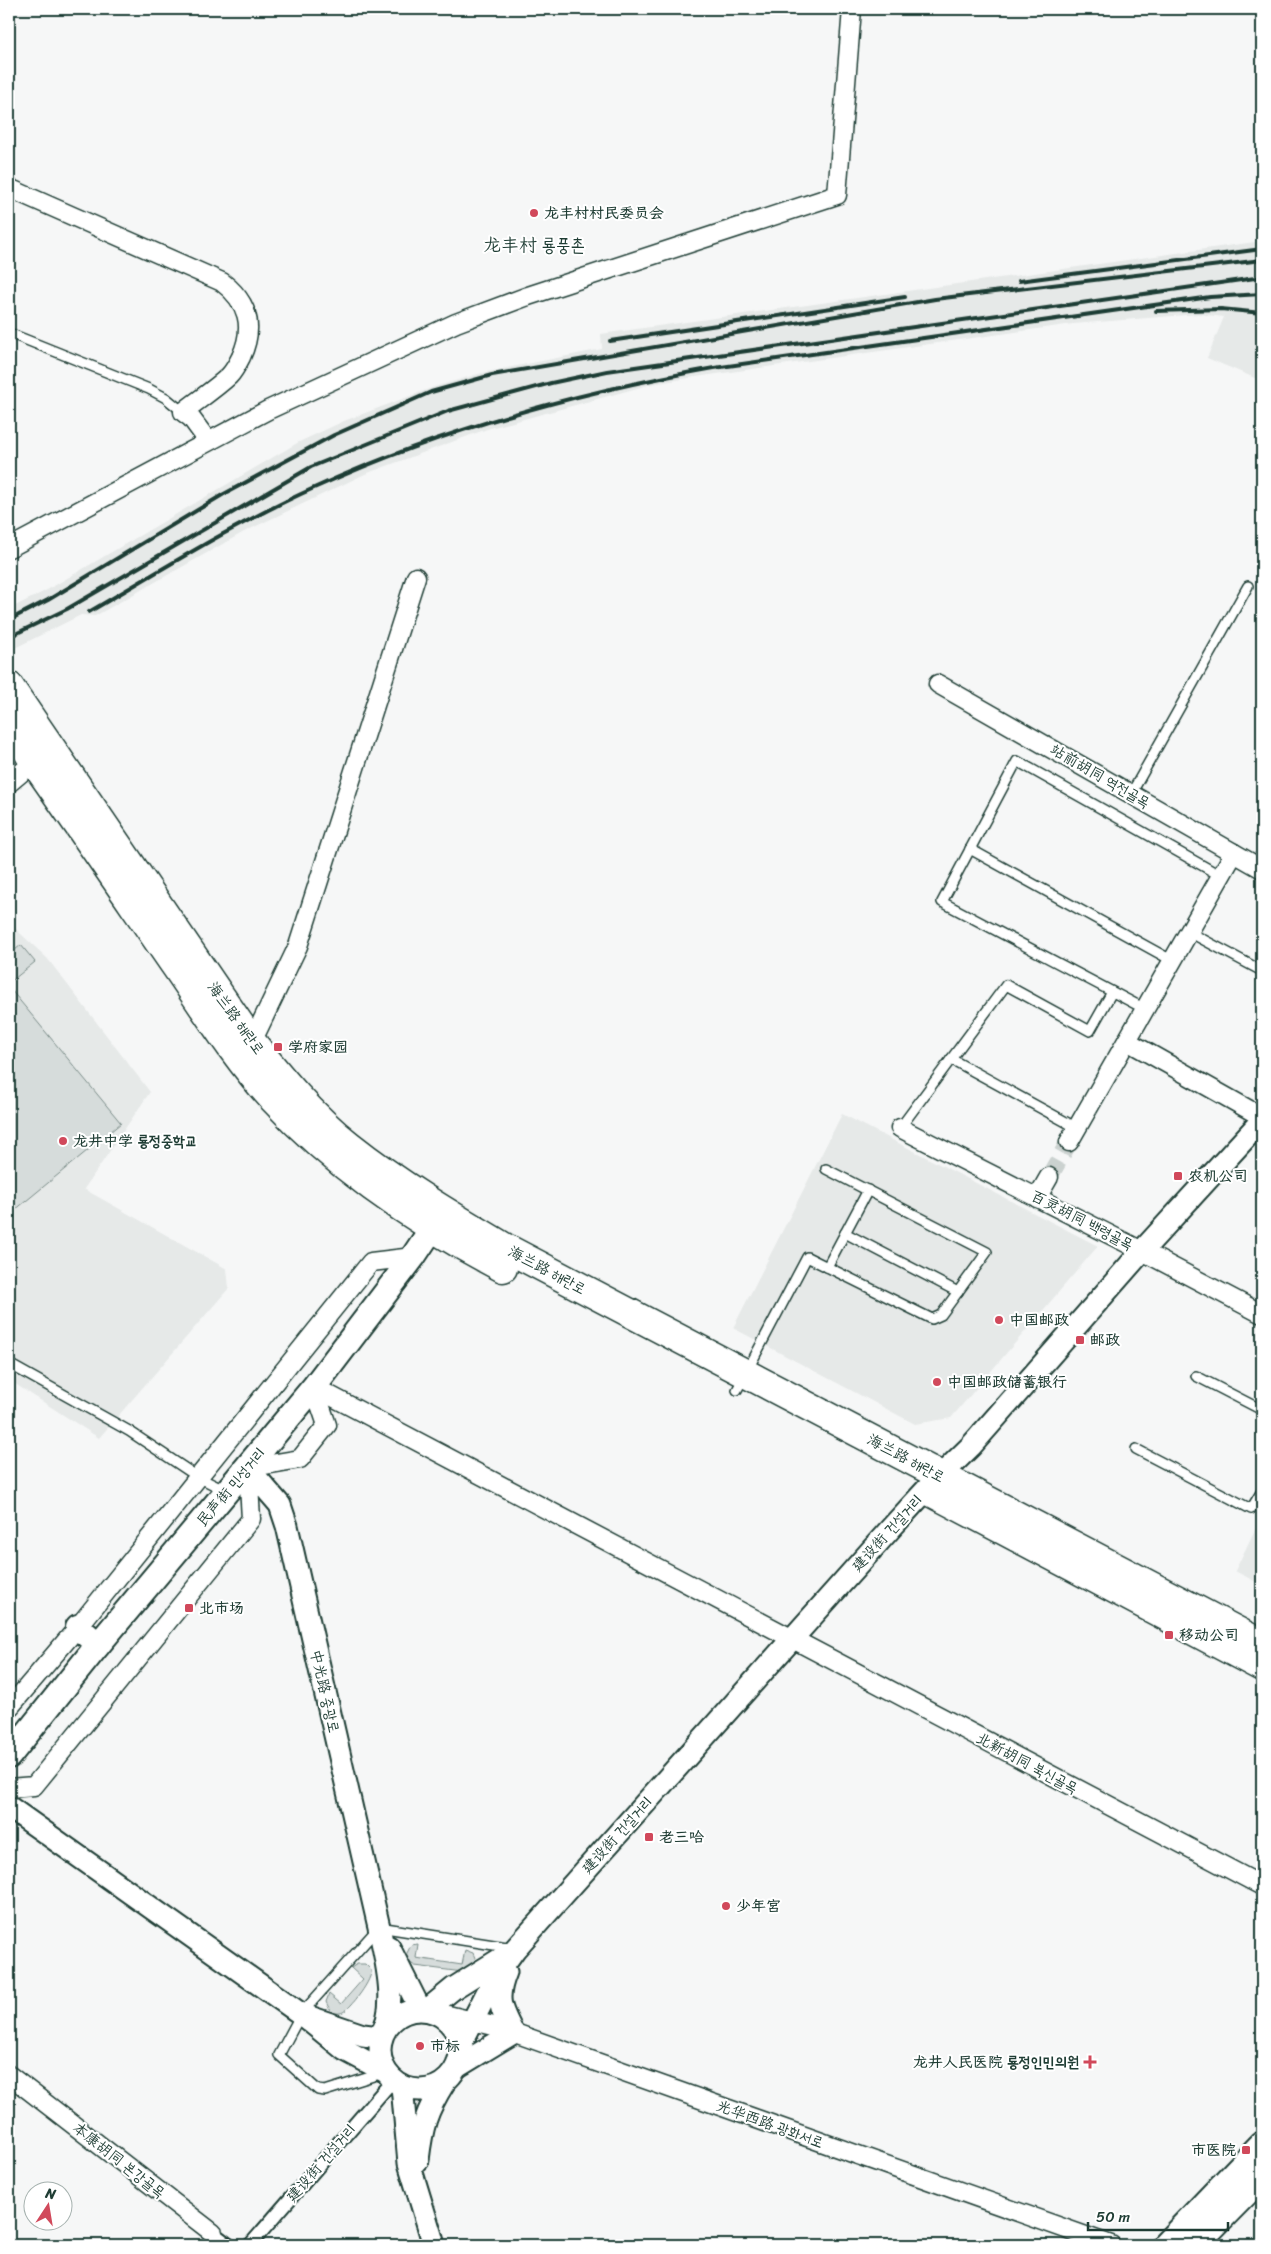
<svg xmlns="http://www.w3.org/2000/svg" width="1271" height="2254" font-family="Sriracha,'LXGW WenKai TC','Poor Story',sans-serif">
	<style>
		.built { fill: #e6e9e8 }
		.green { fill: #d6dcdb; stroke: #7a8c88 }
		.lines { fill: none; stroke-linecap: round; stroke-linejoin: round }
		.minor-tunnel { stroke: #cbd2d0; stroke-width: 18; stroke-dasharray: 18 9; stroke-linecap: butt }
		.service-casing { stroke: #1f3d34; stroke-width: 12 }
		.pedestrian-casing { stroke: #1f3d34; stroke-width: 16 }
		.minor-casing { stroke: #1f3d34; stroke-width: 21 }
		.tertiary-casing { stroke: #1f3d34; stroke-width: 25 }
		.secondary-casing { stroke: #1f3d34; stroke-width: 28 }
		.primary-casing { stroke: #1f3d34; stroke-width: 30 }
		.trunk-casing { stroke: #1f3d34; stroke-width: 31 }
		.service { stroke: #fff; stroke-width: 9 }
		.pedestrian { stroke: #fff; stroke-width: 12 }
		.minor { stroke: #fff; stroke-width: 18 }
		.tertiary { stroke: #fff; stroke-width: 21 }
		.secondary { stroke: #fff; stroke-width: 24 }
		.primary { stroke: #fff; stroke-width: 26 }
		.trunk { stroke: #fff; stroke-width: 28 }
		.rail { stroke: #1f3d34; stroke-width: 4 }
		.poi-dot { fill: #d1495b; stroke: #fff; stroke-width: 2 }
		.labels { text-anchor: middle; stroke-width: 4; stroke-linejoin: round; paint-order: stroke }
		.poi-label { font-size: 15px; font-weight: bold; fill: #1f3d34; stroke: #fff; text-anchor: start }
		.street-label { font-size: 15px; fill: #1f3d34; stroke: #fff }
		.quarter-label { font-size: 18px; fill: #1f3d34; stroke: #fff }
	</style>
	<rect width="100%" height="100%" fill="#f6f7f7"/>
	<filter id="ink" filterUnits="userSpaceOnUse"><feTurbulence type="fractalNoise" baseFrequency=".02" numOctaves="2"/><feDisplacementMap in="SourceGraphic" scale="10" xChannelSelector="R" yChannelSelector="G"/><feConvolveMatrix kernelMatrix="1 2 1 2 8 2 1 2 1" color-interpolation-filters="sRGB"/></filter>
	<g filter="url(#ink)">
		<g class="built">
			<path d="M1262,241V381L1207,358L1224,317L1198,314L1073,324L695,377L652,384L487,429L365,474L244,532L95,616L81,615L9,651V609L47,590L299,442L344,421L434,387L482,373L602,349L601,334Z"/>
			<path d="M9,923L47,958L150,1092L84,1189L227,1269L229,1288L99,1438L9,1380Z"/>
			<path d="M842,1114L1098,1246L951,1418L915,1424L733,1328Z"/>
			<path d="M1262,1515V1585L1235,1571Z"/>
		</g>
		<g class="green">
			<path d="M21,945L35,962L9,983V955Z"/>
			<path d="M11,990L121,1123L9,1215V992Z"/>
			<path d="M418,1944L416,1958L462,1965L465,1950L473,1953L477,1963L463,1972L415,1966L409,1962L406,1955L411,1945Z"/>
			<path d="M357,1964H365L371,1970C373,1979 351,2008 343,2012C339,2014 335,2013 331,2012L326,2002L329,1994L341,2004L363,1979L351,1968Z"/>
		</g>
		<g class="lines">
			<path class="minor-tunnel" d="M1049,1177L1069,1142"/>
			<defs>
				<g id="service">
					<path d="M9,333L149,389L166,398L183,412"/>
					<path d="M1131,794L1248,586"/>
					<path d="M970,849L1173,961"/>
					<path d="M1189,932L1262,971"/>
					<path d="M1145,1009L942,902L1017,761L1221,876"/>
					<path d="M951,1059L1077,1128"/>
					<path d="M900,1128L1006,985L1090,1031L1112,992"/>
					<path d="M845,1233L958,1292"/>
					<path d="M827,1267L868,1190"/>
					<path d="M9,1364L129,1431L198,1477L226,1491"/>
					<path d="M1196,1376L1262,1410"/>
					<path d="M737,1390L807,1257L932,1319L941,1315L987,1252L826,1169"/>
					<path d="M1136,1449L1251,1509L1262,1491"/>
					<path d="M383,2073L325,2091L318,2090L279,2055L301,2014L379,1927L513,1948"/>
				</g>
				<g id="pedestrian">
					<path d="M213,2233L229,2245"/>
					<path d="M250,2245L393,2080"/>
				</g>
				<g id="minor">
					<path d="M9,188L222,282C248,302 255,326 241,357C238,363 234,371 229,376C215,389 198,400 183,412L191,418L208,441"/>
					<path d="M9,548L268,410L456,323L528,296L837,195L852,9"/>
					<path d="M938,684L1262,869"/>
					<path d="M9,783L34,762"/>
					<path d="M1127,1041L1262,1117"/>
					<path d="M252,1042L298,946L416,577"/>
					<path d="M900,1128L1142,1251L1262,1314"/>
					<path d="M1069,1142L1234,853"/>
					<path d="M1037,1198L1049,1177"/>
					<path d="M314,1387L1262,1886"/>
					<path d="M9,1708L78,1627L371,1262L413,1257"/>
					<path d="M9,1788L34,1786L251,1519L248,1468L300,1459L327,1425L314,1387"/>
					<path d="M427,2010L498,2027L1111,2245"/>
					<path d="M9,2075L213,2233"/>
				</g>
				<g id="tertiary">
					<path d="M248,1468L280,1505L287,1526L379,1927C385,1958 400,2009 379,2037L363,2035L301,2014L345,2050L386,2072"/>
					<path d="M9,1807L301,2014"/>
					<path d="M389,1947L420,2009"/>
					<circle cx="420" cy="2050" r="40"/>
					<path d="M427,2010L454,1988L505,1956"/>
					<path d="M460,2046L495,1977L515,1949L892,1527L926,1490L971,1446L1142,1251L1262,1120"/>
					<path d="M457,2067L513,2033C500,2008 495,1999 506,1972"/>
					<path d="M402,2086L409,2163L434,2245"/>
					<path d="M418,2160C422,2126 426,2112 444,2083"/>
				</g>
				<g id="secondary">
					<path d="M78,1627L98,1645"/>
					<path d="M9,1756L98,1645L314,1387L413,1257L443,1212"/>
				</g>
				<g id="primary">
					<path d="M1166,2245L1262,2145"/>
					<path d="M1194,2245L1262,2176"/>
				</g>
				<g id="trunk">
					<path d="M9,686L252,1042C281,1078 312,1116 349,1145C398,1184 452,1216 506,1248L1262,1644"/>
					<path d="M9,721L34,762C82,830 129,899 176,967C207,1012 236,1059 273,1099C338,1169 419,1224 503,1268"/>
					<path d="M931,1492L1262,1667"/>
				</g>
			</defs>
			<use href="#service" class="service-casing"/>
			<use href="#pedestrian" class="pedestrian-casing"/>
			<use href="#minor" class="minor-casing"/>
			<use href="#tertiary" class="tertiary-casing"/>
			<use href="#secondary" class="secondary-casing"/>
			<use href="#primary" class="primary-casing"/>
			<use href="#trunk" class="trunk-casing"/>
			<use href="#service" class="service"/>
			<use href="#pedestrian" class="pedestrian"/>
			<use href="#minor" class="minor"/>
			<use href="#tertiary" class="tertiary"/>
			<use href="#secondary" class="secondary"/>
			<use href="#primary" class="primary"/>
			<use href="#trunk" class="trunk"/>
			<g class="rail">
				<path d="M1019,281L1262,249"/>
				<path d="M1156,311L1221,309L1262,313"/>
				<path d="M610,341L905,297"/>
				<path d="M89,612C163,569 236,523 314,488C441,430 577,392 714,368L1210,297L1262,294"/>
				<path d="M9,620L48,600L224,494L334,435L431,392L492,375L935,299L1262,260"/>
				<path d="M9,637L67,609L311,467L448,411L551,383L607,371L1262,277"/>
			</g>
		</g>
	</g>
	<g class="poi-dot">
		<circle cx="534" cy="213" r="5"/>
		<rect x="273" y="1042" width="10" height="10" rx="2.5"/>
		<circle cx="63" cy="1141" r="5"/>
		<rect x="1173" y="1171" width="10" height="10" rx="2.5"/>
		<circle cx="999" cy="1320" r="5"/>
		<rect x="1075" y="1335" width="10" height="10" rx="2.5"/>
		<circle cx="937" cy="1382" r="5"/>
		<rect x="184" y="1603" width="10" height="10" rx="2.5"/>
		<rect x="1164" y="1630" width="10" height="10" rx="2.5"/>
		<rect x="644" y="1832" width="10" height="10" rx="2.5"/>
		<circle cx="726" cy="1906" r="5"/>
		<circle cx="420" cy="2046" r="5"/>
		<path d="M1087.5 2054.5h5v5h5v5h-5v5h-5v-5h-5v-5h5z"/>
		<rect x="1241" y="2145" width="10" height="10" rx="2.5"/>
	</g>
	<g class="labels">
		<g class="poi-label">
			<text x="544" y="218">龙丰村村民委员会</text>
			<text x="288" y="1052">学府家园</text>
			<text x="73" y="1146">龙井中学 룡정중학교</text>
			<text x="1188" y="1181">农机公司</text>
			<text x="1009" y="1325">中国邮政</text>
			<text x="1090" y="1345">邮政</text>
			<text x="947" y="1387">中国邮政储蓄银行</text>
			<text x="199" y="1613">北市场</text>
			<text x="1179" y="1640">移动公司</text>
			<text x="659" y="1842">老三哈</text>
			<text x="736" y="1911">少年宫</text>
			<text x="430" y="2051">市标</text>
			<text x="1079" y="2067" text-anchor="end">龙井人民医院 룡정인민의원</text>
			<text x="1236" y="2155" text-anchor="end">市医院</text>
		</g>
		<g class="street-label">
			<text transform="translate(1100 776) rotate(30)" y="5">站前胡同 역전골목</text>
			<text transform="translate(236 1018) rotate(54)" y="5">海兰路 해란로</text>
			<text transform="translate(1082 1220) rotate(27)" y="5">百灵胡同 백령골목</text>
			<text transform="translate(547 1270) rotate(28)" y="5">海兰路 해란로</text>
			<text transform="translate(906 1458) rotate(28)" y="5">海兰路 해란로</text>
			<text transform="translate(231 1487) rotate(-50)" y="5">民声街 민성거리</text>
			<text transform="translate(887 1533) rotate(-48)" y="5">建设街 건설거리</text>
			<text transform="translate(325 1691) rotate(77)" y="5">中光路 중광로</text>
			<text transform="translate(1027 1763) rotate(28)" y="5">北新胡同 북신골목</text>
			<text transform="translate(617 1835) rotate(-48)" y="5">建设街 건설거리</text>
			<text transform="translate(770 2124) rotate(20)" y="5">光华西路 광화서로</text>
			<text transform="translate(119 2160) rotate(38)" y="5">本康胡同 본강골목</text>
			<text transform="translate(321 2163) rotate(-49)" y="5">建设街 건설거리</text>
		</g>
		<g class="quarter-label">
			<text x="534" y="251">龙丰村 룡풍촌</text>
		</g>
	</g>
	<rect width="1271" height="2254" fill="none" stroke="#fff" stroke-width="30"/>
	<rect x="15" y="15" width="1241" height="2224" fill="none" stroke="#1f3d34" stroke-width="2" filter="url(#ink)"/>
	<g transform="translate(48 2206) rotate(12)"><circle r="24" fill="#ffffff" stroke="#a5b1ae"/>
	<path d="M0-4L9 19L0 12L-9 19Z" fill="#d1495b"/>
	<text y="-8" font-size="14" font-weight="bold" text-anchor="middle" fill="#1f3d34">N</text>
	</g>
	<path d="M1088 2222v8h140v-8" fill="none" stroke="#1f3d34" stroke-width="2.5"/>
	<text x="1096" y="2222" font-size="15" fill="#1f3d34" stroke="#ffffff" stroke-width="4" paint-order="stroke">50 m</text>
</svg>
